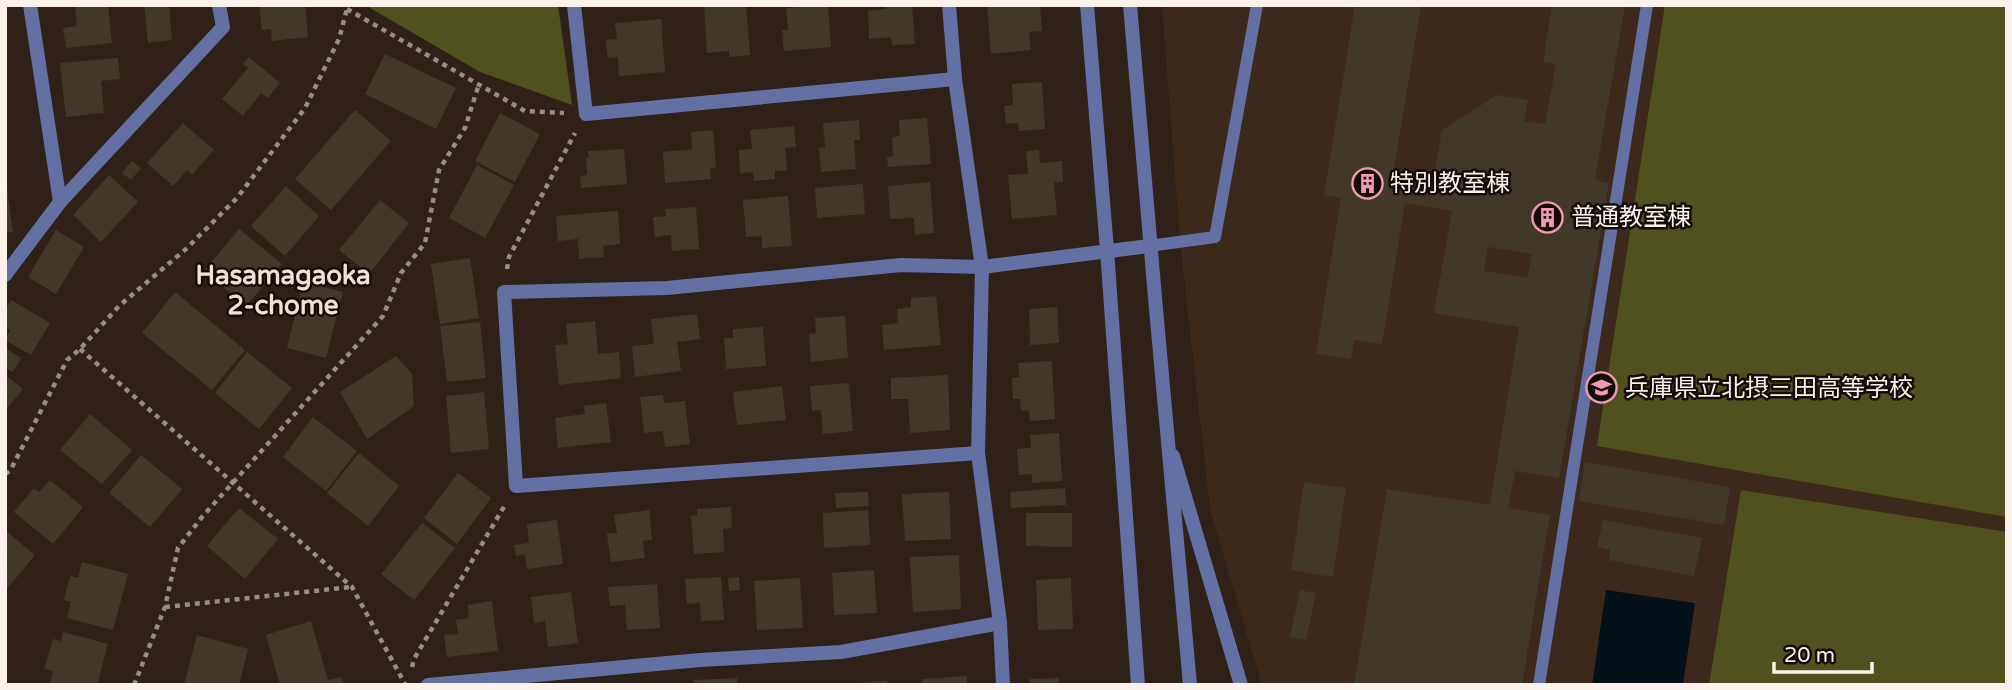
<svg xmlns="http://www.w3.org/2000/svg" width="2012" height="690" font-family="'Varela Round','Noto Sans JP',sans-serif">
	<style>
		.built { fill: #3c291c }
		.green { fill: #4f511f }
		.water { fill: #051118 }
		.building { fill: #42382a; fill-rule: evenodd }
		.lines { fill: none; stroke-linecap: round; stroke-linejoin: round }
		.path { stroke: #988c85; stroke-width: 4.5; stroke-dasharray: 5 5; stroke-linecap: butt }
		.service { stroke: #6370a3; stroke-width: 12 }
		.minor { stroke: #6370a3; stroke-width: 14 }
		.tertiary { stroke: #6370a3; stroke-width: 14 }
		.labels { text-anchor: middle; stroke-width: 5; stroke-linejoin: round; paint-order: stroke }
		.poi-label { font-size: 24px; fill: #fcf2ec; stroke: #130c09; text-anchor: start }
		.neighbourhood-label { font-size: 26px; font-weight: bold; fill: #f3e0d4; stroke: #130c09 }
	</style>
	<rect width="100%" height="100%" fill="#2f2118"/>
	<path class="built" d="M1162,5H2007V685H1262L1210,510L1180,241Z"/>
	<g class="green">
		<path d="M365,5H558L572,105L480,72Z"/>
		<path d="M1665,5H2007V517L1597,446Z"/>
		<path d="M1741,490L2007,532V685H1709Z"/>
	</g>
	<path class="water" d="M1606,590L1695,603L1683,685H1592Z"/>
	<g class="building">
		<path d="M75,5H108L112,43L66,48L63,28L77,26Z"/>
		<path d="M144,5H169L172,40L148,43Z"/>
		<path d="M259,5H305L308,37L272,41L271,29L262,30Z"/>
		<path d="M730,5H746L750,55L729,57V51L707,53L704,7Z"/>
		<path d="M828,5L831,47L784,51L782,30H788L786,8Z"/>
		<path d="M886,5H912L915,44L892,45L891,37L869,39L868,11L886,9Z"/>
		<path d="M987,5H1040L1042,31L1029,32L1031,50L991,54Z"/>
		<path d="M1355,5H1421L1394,169L1434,176L1442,130L1497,95L1528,100L1524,121L1545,124L1556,64L1543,62L1552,5H1625L1595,180L1609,183L1559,478L1515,471L1508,508L1550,515L1522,685H1354L1387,489L1490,505L1519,327L1434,313L1452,211L1405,203L1382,344L1354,340L1351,359L1316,354L1341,198L1324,195ZM1488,247L1532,254L1527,278L1484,271Z"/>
		<path d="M661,19L665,72L619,76L618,57L608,58L606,40L617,39L615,23Z"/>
		<path d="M385,54L456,88L436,129L365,94Z"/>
		<path d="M249,57L280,83L268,98L261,93L243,116L222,99L248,68L243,64Z"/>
		<path d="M118,58L120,79L101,81L104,113L66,117L60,63Z"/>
		<path d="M1042,82L1045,129L1019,131L1018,123L1006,124L1004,106L1013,105L1012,84Z"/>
		<path d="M355,110L391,141L331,210L295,179Z"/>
		<path d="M500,113L540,134L515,182L475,161Z"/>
		<path d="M927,118L931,164L888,167L887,157L893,156L892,137L900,136L899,120Z"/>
		<path d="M859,120L860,140H854L856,169L821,172L819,148L825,147L823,123Z"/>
		<path d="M183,123L214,150L192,175L187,170L173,186L147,163Z"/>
		<path d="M794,126L796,147L785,148L787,170L775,171V179L754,181L753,172L740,173L739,150L752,149L750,130Z"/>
		<path d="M713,130L716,168H710L711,179L665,183L663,152L692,149L691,132Z"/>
		<path d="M624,149L627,184L581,188L580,176L587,175L586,158H589L588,151Z"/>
		<path d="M1039,150L1040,163L1062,161L1063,182L1054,183L1057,215L1012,219L1008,175L1028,174L1026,151Z"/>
		<path d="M132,161L141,168L131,180L122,173Z"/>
		<path d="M477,165L514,185L485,238L449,218Z"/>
		<path d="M109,175L138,202L101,242L73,215Z"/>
		<path d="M930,182L934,233L915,235L914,218L890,219L888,186Z"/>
		<path d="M863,184L865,214L817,218L815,188Z"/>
		<path d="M286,186L319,216L285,256L251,226Z"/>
		<path d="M5,188H7L13,232L5,233Z"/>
		<path d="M788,196L792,246L762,248V236L746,237L743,200Z"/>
		<path d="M380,200L409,223L369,274L339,250Z"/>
		<path d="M696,207L699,249L672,251L671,235L655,237L653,217L666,216L665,209Z"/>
		<path d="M618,211L620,244L603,246L604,257L579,259L578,239L558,241L556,216Z"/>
		<path d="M239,229L282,264L246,306L204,271Z"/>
		<path d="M56,230L84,247L56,294L28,277Z"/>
		<path d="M470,258L479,318L440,324L431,264Z"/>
		<path d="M303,282L343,292L326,358L287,348Z"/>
		<path d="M175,292L245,350L212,390L142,333Z"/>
		<path d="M936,296L941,345L884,350L882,325L898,323L897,309L911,307V298Z"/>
		<path d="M11,300L50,323L31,355L5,340L10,330L5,327V310Z"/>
		<path d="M1057,307L1059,343L1030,345L1029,309Z"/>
		<path d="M697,314L700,339L677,342L681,371L635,377L632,346L654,344L651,319Z"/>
		<path d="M845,316L848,358L811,362L809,334L816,333L815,318Z"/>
		<path d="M595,321L598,354L619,352L621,378L559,385L555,345L568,344L566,324Z"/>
		<path d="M480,322L486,378L447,382L440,326Z"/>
		<path d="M763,327L766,366L726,369L724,338H733V329Z"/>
		<path d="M5,348L21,358L13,372L5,368Z"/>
		<path d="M247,352L292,388L259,429L215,393Z"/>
		<path d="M396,356L412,374L414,406L367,439L340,392Z"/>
		<path d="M1052,361L1055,419L1030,421L1029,410L1021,411L1020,399H1013L1012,378L1019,377L1018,363Z"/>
		<path d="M5,375L23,389L5,411Z"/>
		<path d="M948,375L950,430L910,433L908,399H891V378Z"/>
		<path d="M849,383L853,431L823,434L821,410L812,411L810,386Z"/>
		<path d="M782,386L786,420L737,425L733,392Z"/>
		<path d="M484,392L489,449L451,453L446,396Z"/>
		<path d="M663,395L664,403L685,401L690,444L665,447L663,431L644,433L640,397Z"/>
		<path d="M606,403L611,442L558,448L555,418L585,414L584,406Z"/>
		<path d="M90,414L132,450L102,484L60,450Z"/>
		<path d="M313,417L357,451L326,491L283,457Z"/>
		<path d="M1059,433L1062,481L1032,483V474L1019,475L1017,449L1031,448L1030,435Z"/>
		<path d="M359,453L399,486L368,526L327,493Z"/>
		<path d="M141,455L182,489L150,527L109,493Z"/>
		<path d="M1585,462L1730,487L1724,525L1579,501Z"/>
		<path d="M458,473L491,498L457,544L424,518Z"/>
		<path d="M50,480L83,507L53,544L14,512L34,488L39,492Z"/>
		<path d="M1304,482L1346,488L1333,577L1291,570Z"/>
		<path d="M1065,488L1066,505L1011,508L1010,492Z"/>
		<path d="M868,492L869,506L836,508L835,493Z"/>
		<path d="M949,492L951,539L905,541L902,494Z"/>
		<path d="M731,507L732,528L723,529L724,552L694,554L691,516L697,515V509Z"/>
		<path d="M239,508L278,539L245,579L207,546Z"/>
		<path d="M649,510L652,540L643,541L645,558L611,562L607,534L617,533L614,515Z"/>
		<path d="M868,510L870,545L824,548L823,513Z"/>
		<path d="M1026,513H1072V547L1026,546Z"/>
		<path d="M557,520L563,564L527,569L525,554L516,556L514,545L529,543L527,524Z"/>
		<path d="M1603,520L1702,538L1694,576L1609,560L1610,550L1597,547Z"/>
		<path d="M422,523L455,548L414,600L381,574Z"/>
		<path d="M5,530L35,555L5,591Z"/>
		<path d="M959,555L961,609L913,612L910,557Z"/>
		<path d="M82,562L128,574L113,630L67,618L71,602L64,600L70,576L78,578Z"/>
		<path d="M874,570L877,613L834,615L832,573Z"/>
		<path d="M721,577L724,620L701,621L700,603L687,604L685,579Z"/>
		<path d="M739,577L740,590L729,591L728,578Z"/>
		<path d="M800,578L803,628L757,630L754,581Z"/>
		<path d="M1071,578L1073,629L1038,630L1036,580Z"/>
		<path d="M657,584L660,628L627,630L625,605L610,606L608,587Z"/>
		<path d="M1300,590L1316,593L1306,640L1290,637Z"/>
		<path d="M571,592L578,643L548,647L545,621L534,623L531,597Z"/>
		<path d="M492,601L498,651L447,657L444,635L458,634L456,620L469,618L468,605Z"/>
		<path d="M311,621L328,680L341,677L344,685H280L266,635Z"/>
		<path d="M63,632L108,644L97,685L50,684L53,671L44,669L53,639L61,641Z"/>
		<path d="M197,635L248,649L239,685H184Z"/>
		<path d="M967,676V685H922V679Z"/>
		<path d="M737,678V685H694V680Z"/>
		<path d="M1059,678V685H1030V679Z"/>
		<path d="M887,681V685H854V683Z"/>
	</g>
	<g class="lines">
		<g class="path">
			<path d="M347,9L525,111L564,113"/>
			<path d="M507,269L509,257L575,133"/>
			<path d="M80,349L352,587L405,684"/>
			<path d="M5,474L10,471L67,360L80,349L119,306L186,249L237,198L305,108L339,39L348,5"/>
			<path d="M165,607L351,587"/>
			<path d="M412,667L414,659L505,505"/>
			<path d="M134,685L165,607L178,548L202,517L383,316L401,273L425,243L439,170L465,128L479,84"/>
		</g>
		<g class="service">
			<path d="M1149,246L1215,237L1257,5"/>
			<path d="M1539,685L1647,5"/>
		</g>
		<g class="minor">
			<path d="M30,5L60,202"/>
			<path d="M574,5L586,114L955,79L949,5"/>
			<path d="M955,79L982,267L978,453L1000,623L1003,685"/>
			<path d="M5,275L60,202L223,27L219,5"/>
			<path d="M978,453L516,486L504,292L667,288L901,265L982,267L1149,246"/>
			<path d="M1173,456L1241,685"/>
			<path d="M428,685L700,660L841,652L1000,623"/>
		</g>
		<g class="tertiary">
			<path d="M1087,5L1107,250L1138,685"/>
			<path d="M1130,5C1148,232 1170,458 1190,685"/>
		</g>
	</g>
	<defs>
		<symbol id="building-ring" viewBox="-11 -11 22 22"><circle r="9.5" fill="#130c09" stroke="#f19ab1" stroke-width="1.5"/><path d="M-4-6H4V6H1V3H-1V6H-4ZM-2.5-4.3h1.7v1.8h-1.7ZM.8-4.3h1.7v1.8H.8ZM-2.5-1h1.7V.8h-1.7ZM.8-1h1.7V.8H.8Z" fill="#f19ab1"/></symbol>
		<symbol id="school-ring" viewBox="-11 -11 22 22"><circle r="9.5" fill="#130c09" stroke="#f19ab1" stroke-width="1.5"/><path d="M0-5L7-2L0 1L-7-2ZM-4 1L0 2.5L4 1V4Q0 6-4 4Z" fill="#f19ab1"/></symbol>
	</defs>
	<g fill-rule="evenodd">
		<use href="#building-ring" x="1350" y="166" width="35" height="35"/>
		<use href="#building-ring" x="1530" y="200" width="35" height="35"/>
		<use href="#school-ring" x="1584" y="370" width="35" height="35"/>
	</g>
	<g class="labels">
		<g class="poi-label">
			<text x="1390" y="191">特別教室棟</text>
			<text x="1571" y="225">普通教室棟</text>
			<text x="1625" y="396">兵庫県立北摂三田高等学校</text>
		</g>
		<g class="neighbourhood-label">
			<text x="283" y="284">Hasamagaoka<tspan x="283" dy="30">2-chome</tspan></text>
		</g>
	</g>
	<rect width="2012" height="690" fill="none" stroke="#fcf2ec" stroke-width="14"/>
	<path d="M1774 662v10h98v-10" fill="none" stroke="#fcf2ec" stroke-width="3.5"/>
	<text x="1784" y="662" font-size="21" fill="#fcf2ec" stroke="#130c09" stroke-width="5" paint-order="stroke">20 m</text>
</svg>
